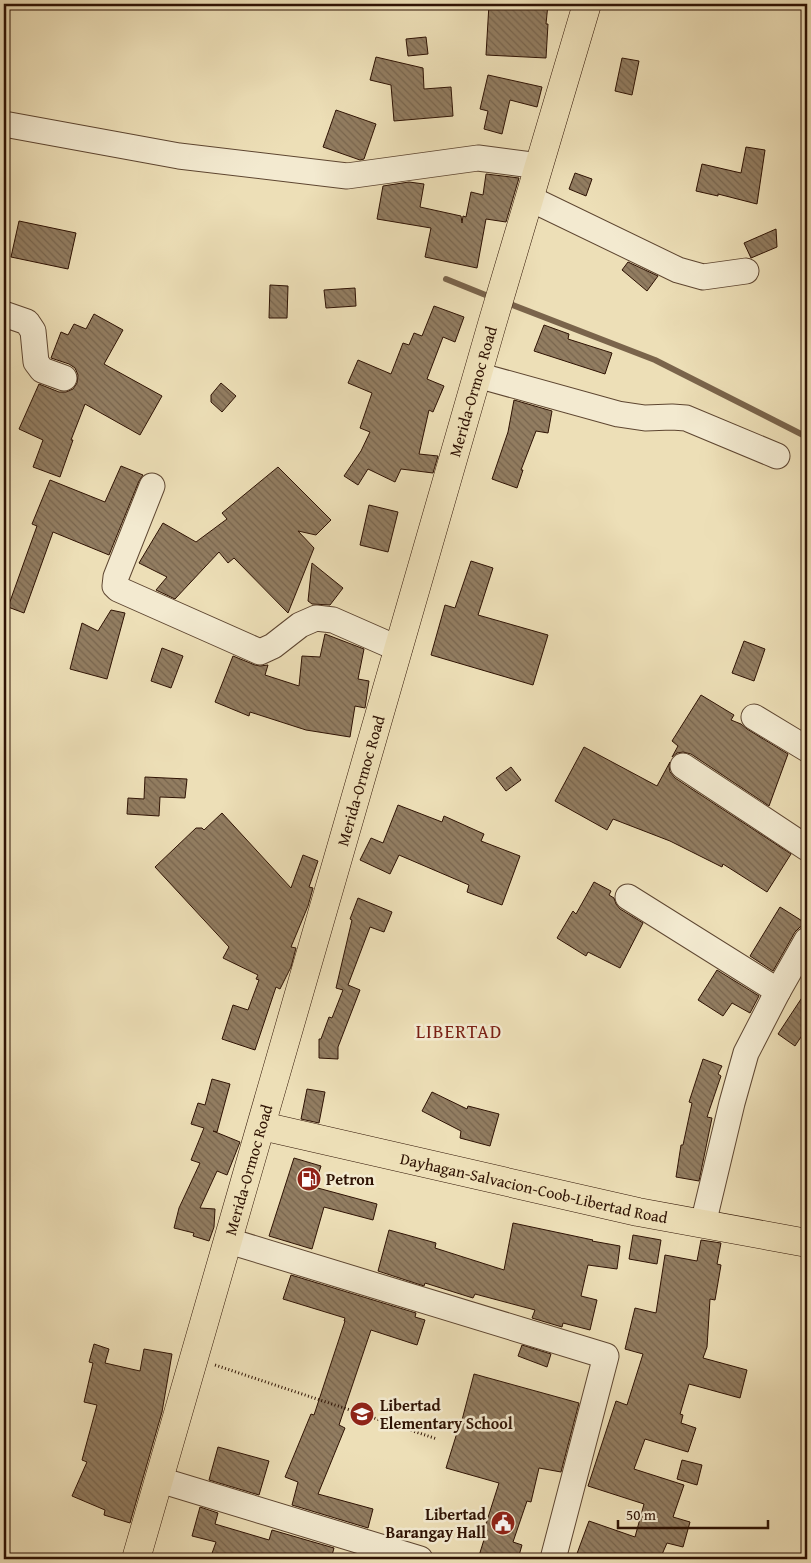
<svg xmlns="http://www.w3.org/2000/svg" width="811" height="1563" font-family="'Gentium Book Plus',serif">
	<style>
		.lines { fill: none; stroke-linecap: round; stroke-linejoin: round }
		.stream { stroke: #7a644b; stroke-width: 6 }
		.building { fill: url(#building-back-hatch); stroke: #2f1304 }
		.minor-casing { stroke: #5e4631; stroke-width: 27 }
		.major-casing { stroke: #2f1304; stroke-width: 29 }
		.highway-casing { stroke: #2f1304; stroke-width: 29 }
		.path { stroke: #2f1304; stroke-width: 3; stroke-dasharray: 1 2.5; stroke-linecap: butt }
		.minor { stroke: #f3ead0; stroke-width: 25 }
		.major { stroke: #eddfb7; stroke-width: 28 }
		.highway { stroke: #eddfb7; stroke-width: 28 }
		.labels { text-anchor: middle; stroke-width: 5; stroke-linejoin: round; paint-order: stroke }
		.street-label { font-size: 16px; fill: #2f1304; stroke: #f3ead0 }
		.poi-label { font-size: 16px; font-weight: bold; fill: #2f1304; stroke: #f3ead0; text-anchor: start }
		.quarter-label { font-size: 19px; letter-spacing: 1px; fill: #7a1f14; stroke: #f3ead0 }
	</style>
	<defs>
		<pattern id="building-back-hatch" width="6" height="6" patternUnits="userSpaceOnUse" patternTransform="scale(1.25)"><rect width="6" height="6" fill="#927d61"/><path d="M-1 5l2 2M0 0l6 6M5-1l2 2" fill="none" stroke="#78654e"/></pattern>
	</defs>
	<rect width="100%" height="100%" fill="#eddfb7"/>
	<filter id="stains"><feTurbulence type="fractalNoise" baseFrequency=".004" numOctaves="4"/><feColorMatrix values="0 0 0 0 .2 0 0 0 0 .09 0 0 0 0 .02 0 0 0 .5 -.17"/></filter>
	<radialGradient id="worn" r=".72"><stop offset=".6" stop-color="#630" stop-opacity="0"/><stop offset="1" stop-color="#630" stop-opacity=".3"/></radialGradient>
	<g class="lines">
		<g class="stream">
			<path d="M446,279L493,298"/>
			<path d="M505,302L655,360L807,437"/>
		</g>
	</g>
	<g class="building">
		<path d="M489,4H548L546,24H548L546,58L486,55Z"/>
		<path d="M426,37L428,54L408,56L406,39Z"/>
		<path d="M376,57L423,68L424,89L451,87L453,116L394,121L391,85L370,80Z"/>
		<path d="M622,58L639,61L632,95L615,91Z"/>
		<path d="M488,75L542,87L537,107L510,100L502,134L484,129L488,111L480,109Z"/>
		<path d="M336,110L376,124L364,159L360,160L323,147Z"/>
		<path d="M746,147L765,150L757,204L718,194V196L696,191L702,164L741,173Z"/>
		<path d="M575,173L592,179L586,196L569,189Z"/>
		<path d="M486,174L519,178L506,222L486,219L477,268L425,257L431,228L377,219L383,186L409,182L424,184L420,207L461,216L462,223L463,216L466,217L471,192L483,195Z"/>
		<path d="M19,221L76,233L68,269L11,257Z"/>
		<path d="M776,229L777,247L751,258L744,243Z"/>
		<path d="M628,262L658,276L647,291L622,270Z"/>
		<path d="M270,285L288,286L287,318H269Z"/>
		<path d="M355,288L356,306L326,308L324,290Z"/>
		<path d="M434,306L464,317L455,342L443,337L427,379L444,386L433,412L429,410L419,454L438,456L433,473L401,469L395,482L368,469L358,485L344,476L361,451L370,432L360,428L372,393L348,383L358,360L391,374L403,343L409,345L414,333L422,336Z"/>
		<path d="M94,314L123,330L104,364L162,396L140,435L85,404L71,440H73L60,477L33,467L43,440L19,429L39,384L59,392H66L73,389L77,383L78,375L75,368L69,364L51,358L61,332L68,335L74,324L86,329Z"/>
		<path d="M544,325L569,334L568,339L612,353L605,374L534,351Z"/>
		<path d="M221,383L236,396L222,412L211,402V395Z"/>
		<path d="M514,400L552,411L548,433L536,431L521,470H523L517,488L492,479L508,432Z"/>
		<path d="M121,466L143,475L139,481L109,555L53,532L24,613L8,607L37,526L32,524L50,480L105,502Z"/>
		<path d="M278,467L331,520L316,535L298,531L314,548L288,613L234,558L228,563L219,552L175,599L156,590L167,577L139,563L163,523L196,542L227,519L222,513Z"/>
		<path d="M369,505L398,512L388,552L360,545Z"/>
		<path d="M471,561L493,568L478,615L548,635L533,685L431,655L445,605L455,608Z"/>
		<path d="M312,563L343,588L330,605L312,604L308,601Z"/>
		<path d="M111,610L125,613L107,679L70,669L82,623L98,631Z"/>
		<path d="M325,634L364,649L358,679L369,681L365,708L355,706L350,737L306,730L250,712L249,716L215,702L233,656L255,665L260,666L268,665L265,675L299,686L302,656L320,657Z"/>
		<path d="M744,641L765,649L754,681L732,673Z"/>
		<path d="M162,648L183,656L171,688L151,681Z"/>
		<path d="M701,695L734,715L731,720L741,724L747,729L788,754L769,806L691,754L683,752L677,753L672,757L678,746L672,741Z"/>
		<path d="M584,747L657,786L670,762L669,766L670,772L675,778L791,854L767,892L723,864L722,867L670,841L613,819L607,830L555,801Z"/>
		<path d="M511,767L521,780L506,791L496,778Z"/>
		<path d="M145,777L187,779L185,798L160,797L159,816L127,814L128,798L144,799Z"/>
		<path d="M398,805L442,822L444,816L484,834L481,841L520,856L502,905L467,892L469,885L399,855L390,874L360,860L371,838L383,843Z"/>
		<path d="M222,813L291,888L303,855L318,861L309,887L313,888L308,906L291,947L296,948L291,967L280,989L276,987L255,1050L222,1039L233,1005L248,1010L259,980L256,979L258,975L223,958L229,947L155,867L196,828H202L204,830Z"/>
		<path d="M594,882L611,891L609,895L614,898L616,904L620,909L643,923L620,968L588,952L586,956L557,938L573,911L576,914Z"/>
		<path d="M358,898L392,912L384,932L370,927L348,985L360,990L338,1047V1059L319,1058V1039H321L329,1017L332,1018L343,990L336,988L352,920L350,919Z"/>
		<path d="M780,907L807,924V926L800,927L795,932L773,971L750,956Z"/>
		<path d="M717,970L759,996L750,1013L732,1003L723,1016L698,1000Z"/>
		<path d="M807,990V1028L795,1046L778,1034Z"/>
		<path d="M703,1059L722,1066L718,1074L721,1076L707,1117L712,1118L699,1181L676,1177L681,1145H683L692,1103L689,1102Z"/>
		<path d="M212,1079L230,1084L217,1132L213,1131L240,1142L227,1175L217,1171L200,1208L215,1209L214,1227L209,1241L193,1236L194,1233L174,1228L179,1208L200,1163L191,1160L204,1128L191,1124L198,1103L205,1105Z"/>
		<path d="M307,1089L325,1092L319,1123L301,1119Z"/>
		<path d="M432,1092L467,1109L468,1106L499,1114L490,1146L460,1138L461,1131L422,1111Z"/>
		<path d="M294,1158L321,1166L314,1187L377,1204L373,1220L324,1207L312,1249L269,1236Z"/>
		<path d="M513,1223L593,1240L592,1241L620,1246L617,1269L588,1265L581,1296L597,1300L590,1330L563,1323L562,1327L532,1318L535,1310L475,1294L473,1298L425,1283L424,1286L378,1271L389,1230L436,1243L435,1248L504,1270Z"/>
		<path d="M633,1235L661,1240L657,1264L629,1259Z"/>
		<path d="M701,1240L721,1243L717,1264L721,1265L715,1300L710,1299L707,1347L703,1358L747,1370L740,1398L689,1384L680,1414L683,1415L681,1423L696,1428L688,1452L645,1439L634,1469L684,1485L673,1517L690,1522L683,1547L667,1543L660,1559H575L589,1521L635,1537L644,1504L588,1486L616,1401L627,1405L643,1354L625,1349L635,1308L656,1313L665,1255L697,1261Z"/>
		<path d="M291,1275L416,1313L415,1317L425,1320L417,1345L371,1330L339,1425L345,1428L318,1494L373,1509L368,1528L292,1505L298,1482L285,1477L311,1414L314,1415L345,1321H344L345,1318L283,1299Z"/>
		<path d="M94,1344L109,1349L105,1363L140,1371L144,1349L172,1354L162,1412L130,1523L104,1515L105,1510L72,1496L87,1462L82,1460L97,1405L84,1402L93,1363L89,1362Z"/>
		<path d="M522,1345L551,1354L547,1367L518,1356Z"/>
		<path d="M474,1374L579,1403L561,1472L539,1468L531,1502L527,1501L513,1542L522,1545L518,1559H478L487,1530H484L499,1483L446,1468L461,1420H462Z"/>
		<path d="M218,1447L269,1461L259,1495L209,1480Z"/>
		<path d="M682,1460L702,1465L697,1485L677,1479Z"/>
		<path d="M200,1507L218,1513L215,1524L269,1540L272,1530L334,1548L331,1559H210L216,1542L192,1536Z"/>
	</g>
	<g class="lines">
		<defs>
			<g id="minor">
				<path d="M4,124L179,156L347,176L478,158L539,166"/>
				<path d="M529,198L678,270L703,277L746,271"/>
				<path d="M4,314L27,322L33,331L36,362L42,370L64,378"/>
				<path d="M477,375L618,414L645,418L672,417L686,418L777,456"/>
				<path d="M152,486L116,577L115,586L118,589L260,652L273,646L300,625L316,618L333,620L399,649"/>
				<path d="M754,717L807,749"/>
				<path d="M683,766L807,848"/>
				<path d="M628,897L778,991"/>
				<path d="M703,1224L732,1103L746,1053L778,991L807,940"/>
				<path d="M229,1241L606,1356L553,1559"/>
				<path d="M160,1480L420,1559"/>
			</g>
			<g id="major">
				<path id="s1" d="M262,1126L638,1212L807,1243"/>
			</g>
			<g id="highway">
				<path id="s2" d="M136,1559L492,324L587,4"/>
			</g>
		</defs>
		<use href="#minor" class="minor-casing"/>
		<use href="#major" class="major-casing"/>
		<use href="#highway" class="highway-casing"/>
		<path class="path" d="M215,1365L437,1439"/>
		<use href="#minor" class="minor"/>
		<use href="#major" class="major"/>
		<use href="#highway" class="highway"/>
	</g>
	<defs>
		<symbol id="fuel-disc" viewBox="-11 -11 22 22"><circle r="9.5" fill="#8f2418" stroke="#f3ead0"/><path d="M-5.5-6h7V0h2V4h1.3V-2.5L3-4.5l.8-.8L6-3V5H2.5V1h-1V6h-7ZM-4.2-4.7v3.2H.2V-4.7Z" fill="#fff"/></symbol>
		<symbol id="school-disc" viewBox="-11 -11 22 22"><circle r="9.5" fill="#8f2418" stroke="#f3ead0"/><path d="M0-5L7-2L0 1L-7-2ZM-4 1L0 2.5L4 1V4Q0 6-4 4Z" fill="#fff"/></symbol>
		<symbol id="civic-disc" viewBox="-11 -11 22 22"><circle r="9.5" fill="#8f2418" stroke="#f3ead0"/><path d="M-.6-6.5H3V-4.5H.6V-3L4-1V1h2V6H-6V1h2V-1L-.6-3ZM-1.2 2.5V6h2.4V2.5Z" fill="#fff"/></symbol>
	</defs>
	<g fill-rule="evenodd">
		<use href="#fuel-disc" x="295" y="1165" width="28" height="28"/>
		<use href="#school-disc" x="348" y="1400" width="28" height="28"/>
		<use href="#civic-disc" x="489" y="1509" width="28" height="28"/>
	</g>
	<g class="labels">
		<g class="street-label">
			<text dy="6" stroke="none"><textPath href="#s2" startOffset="1215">Merida-Ormoc Road</textPath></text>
			<text dy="6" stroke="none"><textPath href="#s2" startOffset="810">Merida-Ormoc Road</textPath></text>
			<text dy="6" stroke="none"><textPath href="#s2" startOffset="405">Merida-Ormoc Road</textPath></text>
			<text dy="6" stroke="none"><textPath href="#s1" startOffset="279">Dayhagan-Salvacion-Coob-Libertad Road</textPath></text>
		</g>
		<g class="poi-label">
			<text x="326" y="1185">Petron</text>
			<text x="380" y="1411">Libertad<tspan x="380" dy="18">Elementary School</tspan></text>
			<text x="486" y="1520" text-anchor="end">Libertad<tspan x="486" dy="18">Barangay Hall</tspan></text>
		</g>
		<g class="quarter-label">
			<text x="459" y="1038">LIBERTAD</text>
		</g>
	</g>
	<rect width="811" height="1563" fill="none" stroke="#eddfb7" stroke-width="20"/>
	<rect x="5" y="5" width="801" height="1553" fill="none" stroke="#2f1304" stroke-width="2.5"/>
	<rect x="10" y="10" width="791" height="1543" fill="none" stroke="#2f1304"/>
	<path d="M618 1520v8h150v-8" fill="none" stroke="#2f1304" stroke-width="2.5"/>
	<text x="626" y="1520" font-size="15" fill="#2f1304" stroke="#f3ead0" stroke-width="4" paint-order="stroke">50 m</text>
	<rect width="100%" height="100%" filter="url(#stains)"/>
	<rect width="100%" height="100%" fill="url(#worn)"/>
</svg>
